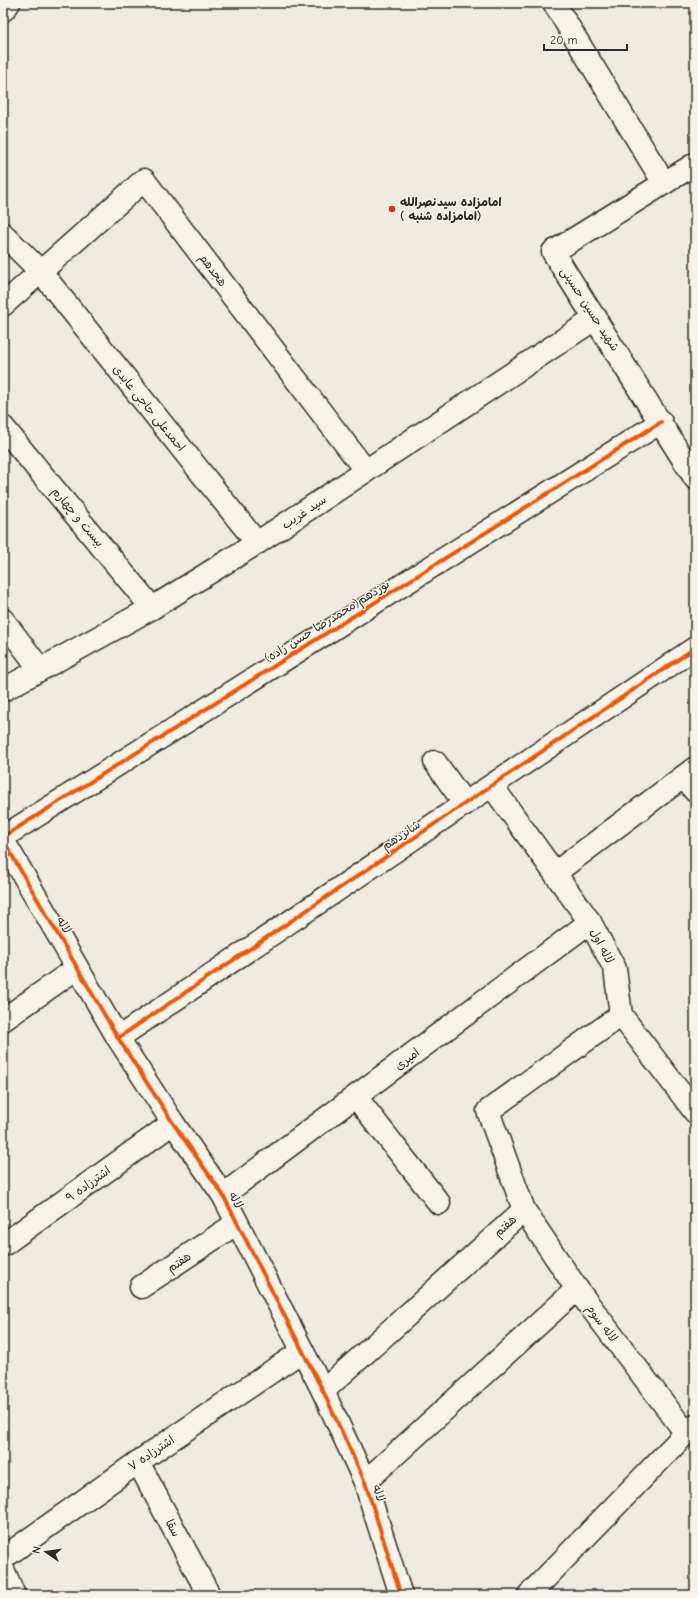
<svg xmlns="http://www.w3.org/2000/svg" width="698" height="1598" font-family="'Comic Neue','Playpen Sans Arabic',sans-serif">
	<style>
		.lines { fill: none; stroke-linecap: round; stroke-linejoin: round }
		.street-casing { stroke: #2b2b2b; stroke-width: 25 }
		.secondary-casing { stroke: #2b2b2b; stroke-width: 25 }
		.street { stroke: #f7f3e8; stroke-width: 22 }
		.secondary { stroke: #f7f3e8; stroke-width: 22 }
		.cycleway-casing { stroke: #f7f3e8; stroke-width: 6 }
		.cycleway { stroke: #e8590c; stroke-width: 4 }
		.poi-dot { fill: #c8321e; stroke: #f7f3e8; stroke-width: 1.5 }
		.labels { text-anchor: middle; stroke-width: 3; stroke-linejoin: round; paint-order: stroke }
		.poi-label { font-size: 12px; font-weight: bold; fill: #2b2b2b; stroke: #f7f3e8; text-anchor: start }
		.street-label { font-size: 12px; fill: #2b2b2b; stroke: #f7f3e8 }
	</style>
	<rect width="100%" height="100%" fill="#efebe0"/>
	<filter id="ink" filterUnits="userSpaceOnUse"><feTurbulence type="fractalNoise" baseFrequency=".025" numOctaves="2"/><feDisplacementMap in="SourceGraphic" scale="8" xChannelSelector="R" yChannelSelector="G"/><feConvolveMatrix kernelMatrix="1 2 1 2 8 2 1 2 1" color-interpolation-filters="sRGB"/></filter>
	<g filter="url(#ink)">
		<g class="lines">
			<defs>
				<g id="street">
					<path d="M554,3L664,183"/>
					<path d="M3,10L9,3"/>
					<path d="M695,164L553,252L695,478"/>
					<path d="M3,234L41,272L257,543"/>
					<path d="M3,305L144,180L366,471"/>
					<path d="M3,427L152,608"/>
					<path d="M3,620L40,669"/>
					<path d="M3,690L152,608L257,543L596,318"/>
					<path d="M435,762L465,804"/>
					<path d="M684,777L695,791"/>
					<path d="M492,786L590,922L615,969L621,1015L695,1112"/>
					<path d="M3,837L661,422"/>
					<path d="M3,840L118,1038L173,1123L223,1195L323,1391L365,1482L401,1595"/>
					<path d="M555,873L695,768"/>
					<path d="M3,1020L77,968"/>
					<path d="M118,1038L695,648"/>
					<path d="M356,1097L439,1203"/>
					<path d="M223,1195L590,922"/>
					<path d="M524,1210L577,1289L686,1433"/>
					<path d="M3,1245L173,1123"/>
					<path d="M141,1287L237,1223"/>
					<path d="M323,1391L524,1210L488,1111L621,1015"/>
					<path d="M138,1462L209,1595"/>
					<path d="M365,1482L577,1289"/>
					<path d="M3,1558L138,1462L302,1351"/>
					<path d="M529,1595L686,1433L695,1426"/>
				</g>
				<path id="secondary" d="M3,1569L14,1595"/>
			</defs>
			<use href="#street" class="street-casing"/>
			<use href="#secondary" class="secondary-casing"/>
			<use href="#street" class="street"/>
			<use href="#secondary" class="secondary"/>
			<defs>
				<g id="cycleway">
					<path d="M3,837L661,422"/>
					<path d="M3,840L118,1038L173,1123L223,1195L323,1391L365,1482L401,1595"/>
					<path d="M118,1038L695,648"/>
				</g>
			</defs>
			<use href="#cycleway" class="cycleway-casing"/>
			<use href="#cycleway" class="cycleway"/>
		</g>
	</g>
	<circle class="poi-dot" cx="392" cy="209" r="4"/>
	<g class="labels">
		<g class="poi-label">
			<text x="400" y="206">امامزاده سیدنصرالله<tspan x="400" dy="14">( امامزاده شنبه)</tspan></text>
		</g>
		<g class="street-label">
			<text transform="translate(213 270) rotate(53)" y="4">هجدهم</text>
			<text transform="translate(590 309) rotate(57)" y="4">شهید حسین حسینی</text>
			<text transform="translate(149 408) rotate(51)" y="4">احمدعلی حاجی عابدی</text>
			<text transform="translate(304 512) rotate(-34)" y="4">سید غریب</text>
			<text transform="translate(78 517) rotate(50)" y="4">بیست و چهارم</text>
			<text transform="translate(327 621) rotate(-32)" y="4">نوزدهم(محمدرضا حسن زاده)</text>
			<text transform="translate(401 835) rotate(-34)" y="4">شانزدهم</text>
			<text transform="translate(64 925) rotate(60)" y="4">لاله</text>
			<text transform="translate(602 946) rotate(62)" y="4">لاله اول</text>
			<text transform="translate(407 1059) rotate(-37)" y="4">امیری</text>
			<text transform="translate(88 1184) rotate(-36)" y="4">اشترزاده ۹</text>
			<text transform="translate(236 1200) rotate(62)" y="4">لاله</text>
			<text transform="translate(505 1226) rotate(-42)" y="4">هفتم</text>
			<text transform="translate(179 1262) rotate(-34)" y="4">هفتم</text>
			<text transform="translate(602 1323) rotate(53)" y="4">لاله سوم</text>
			<text transform="translate(151 1453) rotate(-34)" y="4">اشترزاده ۷</text>
			<text transform="translate(379 1493) rotate(72)" y="4">لاله</text>
			<text transform="translate(173 1528) rotate(62)" y="4">سقا</text>
		</g>
	</g>
	<rect width="698" height="1598" fill="none" stroke="#f7f3e8" stroke-width="16"/>
	<rect x="8" y="8" width="682" height="1582" fill="none" stroke="#2b2b2b" stroke-width="1.5" filter="url(#ink)"/>
	<g transform="translate(46 1552) rotate(283)" stroke="#f7f3e8" stroke-width="3" paint-order="stroke">
	<path d="M0-3L7 15L0 10L-7 15Z" fill="#2b2b2b"/>
	<text y="-6" font-size="11" font-weight="bold" text-anchor="middle" fill="#2b2b2b">N</text>
	</g>
	<path d="M544 44v6h83v-6" fill="none" stroke="#2b2b2b" stroke-width="2"/>
	<text x="550" y="44" font-size="12" fill="#2b2b2b" stroke="#f7f3e8" stroke-width="3" paint-order="stroke">20 m</text>
</svg>
